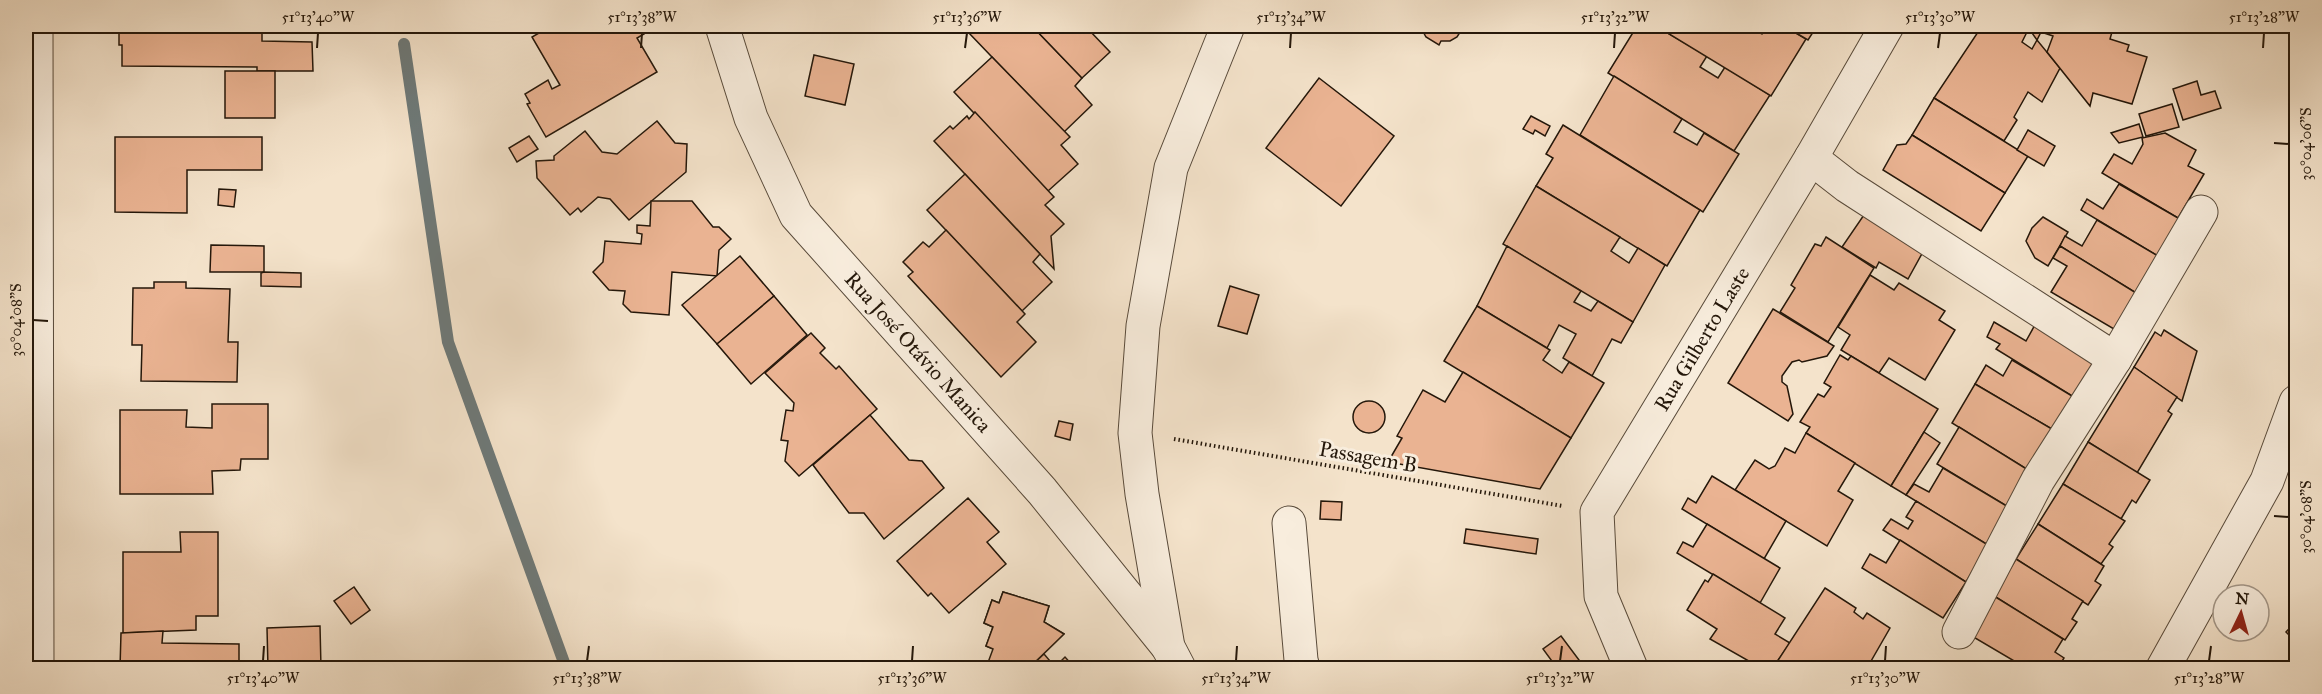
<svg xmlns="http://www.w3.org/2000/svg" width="2322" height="694" font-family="'IM FELL Great Primer',serif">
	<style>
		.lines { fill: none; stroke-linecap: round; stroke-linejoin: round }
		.stream { stroke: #6e7978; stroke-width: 12 }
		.building { fill: #eab392; stroke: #24170a; stroke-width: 1.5 }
		.minor-casing { stroke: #584a3a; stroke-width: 35 }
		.path { stroke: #24170a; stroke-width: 4; stroke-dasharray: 1.5 3; stroke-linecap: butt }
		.minor { stroke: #f8eddd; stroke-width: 33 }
		.ticks { fill: none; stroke: #24170a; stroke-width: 2 }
		.labels { text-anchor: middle; stroke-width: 6; stroke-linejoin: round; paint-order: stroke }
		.street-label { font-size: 21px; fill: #24170a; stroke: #f8eddd }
		.neatline { fill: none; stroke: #24170a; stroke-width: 2 }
		.ticks-label { font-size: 15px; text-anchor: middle; fill: #24170a }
	</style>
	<rect width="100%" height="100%" fill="#f4e3cb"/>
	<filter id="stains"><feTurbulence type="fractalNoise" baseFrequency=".00333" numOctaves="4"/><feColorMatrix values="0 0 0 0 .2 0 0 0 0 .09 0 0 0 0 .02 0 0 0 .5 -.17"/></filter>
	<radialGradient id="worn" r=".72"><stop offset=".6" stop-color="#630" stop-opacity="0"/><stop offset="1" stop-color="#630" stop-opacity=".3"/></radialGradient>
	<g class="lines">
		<path class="stream" d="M404,44L448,342L566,668"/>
	</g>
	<g class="building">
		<path d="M119,26H262V41L312,42L313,71H257V67L122,66V45H119Z"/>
		<path d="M551,26H639L644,34L637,38L657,72L546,137L527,104L530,103L525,94L548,80L552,89L560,85L532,37Z"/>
		<path d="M974,26H1032L1082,78L1075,86L1092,105L1064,132L968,32Z"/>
		<path d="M1032,26H1097L1090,31L1110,52L1082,78Z"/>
		<path d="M1420,26H1464L1457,37L1450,41H1441L1439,45L1426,37Z"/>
		<path d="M1637,26H1656L1707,56L1700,67L1718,78L1725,67L1770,95L1734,151L1608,73Z"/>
		<path d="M1656,26H1748L1762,34L1766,26H1784L1806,39L1771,96Z"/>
		<path d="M1784,26H1817L1808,40Z"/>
		<path d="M1982,26H1993L2002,31L2006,26H2027L2029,28L2022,42L2032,49L2037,40L2060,68L2042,102L2028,92L2014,117L2017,120L2004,141L1934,98Z"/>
		<path d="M2027,26H2094L2112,32L2110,39L2129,45L2127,51L2147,57L2132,104L2093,93L2090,106L2047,52L2053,36L2041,32L2037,40Z"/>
		<path d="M814,55L854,64L845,105L805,96Z"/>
		<path d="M992,57L1070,137L1061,145L1078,164L1048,191L954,92Z"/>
		<rect x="225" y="71" width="50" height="47"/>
		<path d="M1614,76L1682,119L1674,132L1697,145L1704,133L1739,154L1703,212L1580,135Z"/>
		<path d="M1319,78L1394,136L1341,206L1266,148Z"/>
		<path d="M2197,81L2201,95L2215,91L2221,108L2183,120L2173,89Z"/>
		<path d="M1934,98L2028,156L2005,193L1912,135Z"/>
		<path d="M2172,104L2179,127L2146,136L2139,114Z"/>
		<path d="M975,112L1054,197L1045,205L1064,224L1051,236L1054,269L934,141L950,126L953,129L967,116L969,119Z"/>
		<path d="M1531,116L1550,126L1545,136L1535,130L1533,134L1523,129Z"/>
		<path d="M657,121L675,143L687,144L686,172L629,220L610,199L598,197L581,212L578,208L570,215L537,178L536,161L554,160V156L585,131L602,152L617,154Z"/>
		<path d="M2139,124L2143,137L2119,143L2111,133Z"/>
		<path d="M1563,125L1700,210L1667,266L1536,186L1553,158L1546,154Z"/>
		<path d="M2028,130L2055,146L2044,166L2017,150Z"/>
		<path d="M2165,133L2196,150L2188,166L2204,174L2178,218L2102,173L2114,154L2132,164L2143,144L2142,138Z"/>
		<path d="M1912,135L2005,193L1981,231L1883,170L1897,145L1906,144Z"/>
		<path d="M529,136L538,149L517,162L509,148Z"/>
		<path d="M115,137H262V170H187V213L115,212Z"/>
		<path d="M965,174L1040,254L1033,262L1052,282L1022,311L927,210Z"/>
		<path d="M2119,184L2185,222L2163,259L2081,210L2087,199L2103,209Z"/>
		<path d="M1536,186L1620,237L1611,251L1629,263L1638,248L1665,265L1633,322L1503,244Z"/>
		<path d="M219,189L236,190L234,207L218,205Z"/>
		<path d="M651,201H692L713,227H719L731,239L719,250L717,276L672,272L669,315L631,312L623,304L625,291L609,290L593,272L603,262L605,241L641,244L642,234L637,233V225L650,226Z"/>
		<path d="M1868,209L1924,250L1908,279L1879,262L1876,268L1842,247Z"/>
		<path d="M2043,217L2068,232L2048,266L2035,258L2026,241L2032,228Z"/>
		<path d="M2097,220L2163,259L2141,296L2060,246L2065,236L2082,246Z"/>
		<path d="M946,230L1025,314L1017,322L1036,342L1001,377L908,276L913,272L903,262L923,242L929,247Z"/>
		<path d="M1826,237L1874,268L1828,342L1780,312L1795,288L1791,285L1815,244L1821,246Z"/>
		<path d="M211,245L264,246V272H210Z"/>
		<path d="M1507,246L1581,291L1574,302L1591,311L1598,301L1633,322L1621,343L1612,339L1592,376L1563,358L1576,334L1559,325L1547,348L1477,306Z"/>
		<path d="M2060,246L2141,296L2119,332L2051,292L2067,266L2053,258Z"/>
		<path d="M740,256L774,296L717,344L682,305Z"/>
		<path d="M264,272L301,273V287L261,286V273Z"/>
		<path d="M1870,275L1894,290L1899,283L1945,311L1939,320L1955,330L1925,380L1889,358L1879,373L1841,350L1850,335L1838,327Z"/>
		<path d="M154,282H186V288L230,289L228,342H238L237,382L141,381L142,345H132L133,288H154Z"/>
		<path d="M1230,286L1259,295L1247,334L1218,326Z"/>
		<path d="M774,296L807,335L751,384L717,344Z"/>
		<path d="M1477,306L1550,350L1543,360L1562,373L1569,362L1604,383L1571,438L1444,361Z"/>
		<path d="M1773,309L1834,346L1827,356L1802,362L1799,360L1792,362L1782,376V382L1787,386L1793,414L1788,421L1728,383Z"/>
		<path d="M1994,322L2026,341L2036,323L2099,364L2077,399L1996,349L2000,344L1987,337Z"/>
		<path d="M2164,330L2197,351L2182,401L2134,367L2155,332L2161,336Z"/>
		<path d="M811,333L825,348L820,353L836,369L839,366L877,409L799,476L785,461L788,441L781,440L786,410L793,411L794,403L765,373Z"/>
		<path d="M1840,355L1848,360L1851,356L1938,409L1891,486L1806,433L1810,427L1800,422L1818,394L1824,397L1831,387L1824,383Z"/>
		<path d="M2012,360L2077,399L2057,432L1975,384L1986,365L2003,376Z"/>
		<path d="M2134,367L2177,397L2168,411L2172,414L2137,473L2088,442Z"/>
		<path d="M1463,372L1571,438L1540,489L1388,462L1402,438L1397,436L1423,390L1445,402Z"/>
		<path d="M1975,384L2057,432L2033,473L1952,423Z"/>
		<circle cx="1369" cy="417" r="16"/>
		<path d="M212,404H268V459H241L240,470L212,471L213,494H120V410H187L186,427L212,428Z"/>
		<path d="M870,415L909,460L922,461L944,488L884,539L864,513H849L813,465Z"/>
		<path d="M1059,421L1073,424L1070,440L1055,436Z"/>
		<path d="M1959,427L2033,473L2010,508L1937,464Z"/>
		<path d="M1924,432L1940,443L1906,495L1891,486Z"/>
		<path d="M1806,433L1855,463L1838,491L1853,500L1827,546L1735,490L1755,460L1769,469L1775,466L1785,448L1795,453Z"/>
		<path d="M2088,442L2150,480L2136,503L2132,500L2121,519L2063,484Z"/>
		<path d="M1943,468L2010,508L1988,545L1906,495L1914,484L1929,492Z"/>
		<path d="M1712,476L1786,521L1764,559L1682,509L1688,498L1696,503Z"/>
		<path d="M2063,484L2125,521L2109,544L2113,547L2101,564L2038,524Z"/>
		<path d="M968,498L999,532L987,542L1006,564L949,613L931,593L928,596L897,561Z"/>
		<path d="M1321,501L1342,502L1341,520L1320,519Z"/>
		<path d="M1916,501L1988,545L1966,582L1883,530L1891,519L1908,529L1913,521L1906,517Z"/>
		<path d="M1707,524L1780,568L1760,603L1677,553L1683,542L1693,547Z"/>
		<path d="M2038,524L2104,566L2095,581L2101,585L2088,605L2016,559Z"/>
		<path d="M1466,529L1538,539L1536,554L1464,543Z"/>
		<path d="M180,532H218V616H196V630L123,633V552H181Z"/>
		<path d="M1900,540L1966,582L1943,618L1862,568L1870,554L1886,563Z"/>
		<path d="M2016,559L2083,601L2072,619L2077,622L2065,640L1994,596Z"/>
		<path d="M1713,574L1785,618L1775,634L1790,643L1773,668H1761L1710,639L1717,629L1687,610L1705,580L1708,582Z"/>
		<path d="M354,587L370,610L351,624L334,601Z"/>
		<path d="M1825,588L1856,608L1854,612L1863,619L1867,613L1890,628L1867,668H1773Z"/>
		<path d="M1003,592L1049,606L1044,622L1064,634L1029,668H1001L1007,654L986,646L993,627L984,623L992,600L999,603Z"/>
		<path d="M1003,592L1049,606L1044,622L1064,634L1029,668H986L993,649L986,646L993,627L984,623L992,600L999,603Z"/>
		<path d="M1994,596L2063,639L2055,652L2064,658L2058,668H2026L1970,635Z"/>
		<path d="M2296,621V642L2286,632Z"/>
		<path d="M320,626L321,668H268L267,628Z"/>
		<path d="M163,631L162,643L239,644V668H120L121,633Z"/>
		<path d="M1561,636L1585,668H1557L1543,649Z"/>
		<path d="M1044,654L1055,667L1065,657L1075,668H1029Z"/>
	</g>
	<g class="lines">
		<defs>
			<g id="minor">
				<path d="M36,26L37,668"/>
				<path d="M722,26L751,118L796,215L1042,491L1168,647"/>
				<path d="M1811,158L1847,186L2115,359"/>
				<path d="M1289,523L1301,660L1303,668"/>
				<path d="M1959,632L2038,480L2115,359L2201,212"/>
				<path d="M1179,668L1168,647L1142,494L1135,433L1143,326L1171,168L1228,26"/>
				<path d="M1631,668L1601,596L1597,512L1811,158L1887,26"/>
				<path d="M2163,668L2267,481L2296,402"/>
			</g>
		</defs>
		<use href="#minor" class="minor-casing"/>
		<path class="path" d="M1174,439L1563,506"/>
		<use href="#minor" class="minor"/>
	</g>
	<path class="ticks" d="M317,48L318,33M641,48L642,33M965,48L967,33M1290,48L1291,33M1614,48L1615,33M1938,48L1940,33M2263,48L2264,33M2274,143L2289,144M33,320L48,321M2274,516L2289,517M263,661L264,646M587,661L589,646M912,661L913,646M1236,661L1237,646M1560,661L1562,646M1885,661L1886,646M2209,661L2211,646"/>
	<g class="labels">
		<g class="street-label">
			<text transform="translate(1702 339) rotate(-59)" y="7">Rua Gilberto Laste</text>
			<text transform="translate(918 352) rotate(48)" y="7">Rua José Otávio Manica</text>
			<text transform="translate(1368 457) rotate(10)" y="7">Passagem B</text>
		</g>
	</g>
	<rect width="2322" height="694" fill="none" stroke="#f4e3cb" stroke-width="66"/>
	<g transform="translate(2241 613) rotate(5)"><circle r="28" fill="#f8eddd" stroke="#a39789" stroke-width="1.5"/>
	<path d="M0-4.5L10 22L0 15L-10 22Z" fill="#8f2418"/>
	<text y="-9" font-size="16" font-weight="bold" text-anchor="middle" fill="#24170a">N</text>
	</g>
	<rect x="33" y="33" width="2256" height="628" class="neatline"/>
	<g class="ticks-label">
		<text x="318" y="22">51°13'40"W</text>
		<text x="642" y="22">51°13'38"W</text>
		<text x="967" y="22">51°13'36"W</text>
		<text x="1291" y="22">51°13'34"W</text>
		<text x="1615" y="22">51°13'32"W</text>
		<text x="1940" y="22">51°13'30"W</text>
		<text x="2264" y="22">51°13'28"W</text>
		<text transform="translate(2306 144) rotate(-90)" y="5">30°04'06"S</text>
		<text transform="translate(16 320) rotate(-90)" y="5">30°04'08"S</text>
		<text transform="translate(2306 517) rotate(-90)" y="5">30°04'08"S</text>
		<text x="263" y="683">51°13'40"W</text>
		<text x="587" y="683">51°13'38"W</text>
		<text x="912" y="683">51°13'36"W</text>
		<text x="1236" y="683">51°13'34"W</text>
		<text x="1560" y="683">51°13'32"W</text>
		<text x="1885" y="683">51°13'30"W</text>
		<text x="2209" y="683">51°13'28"W</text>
	</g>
	<rect width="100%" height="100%" filter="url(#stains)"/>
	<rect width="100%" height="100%" fill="url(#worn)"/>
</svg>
